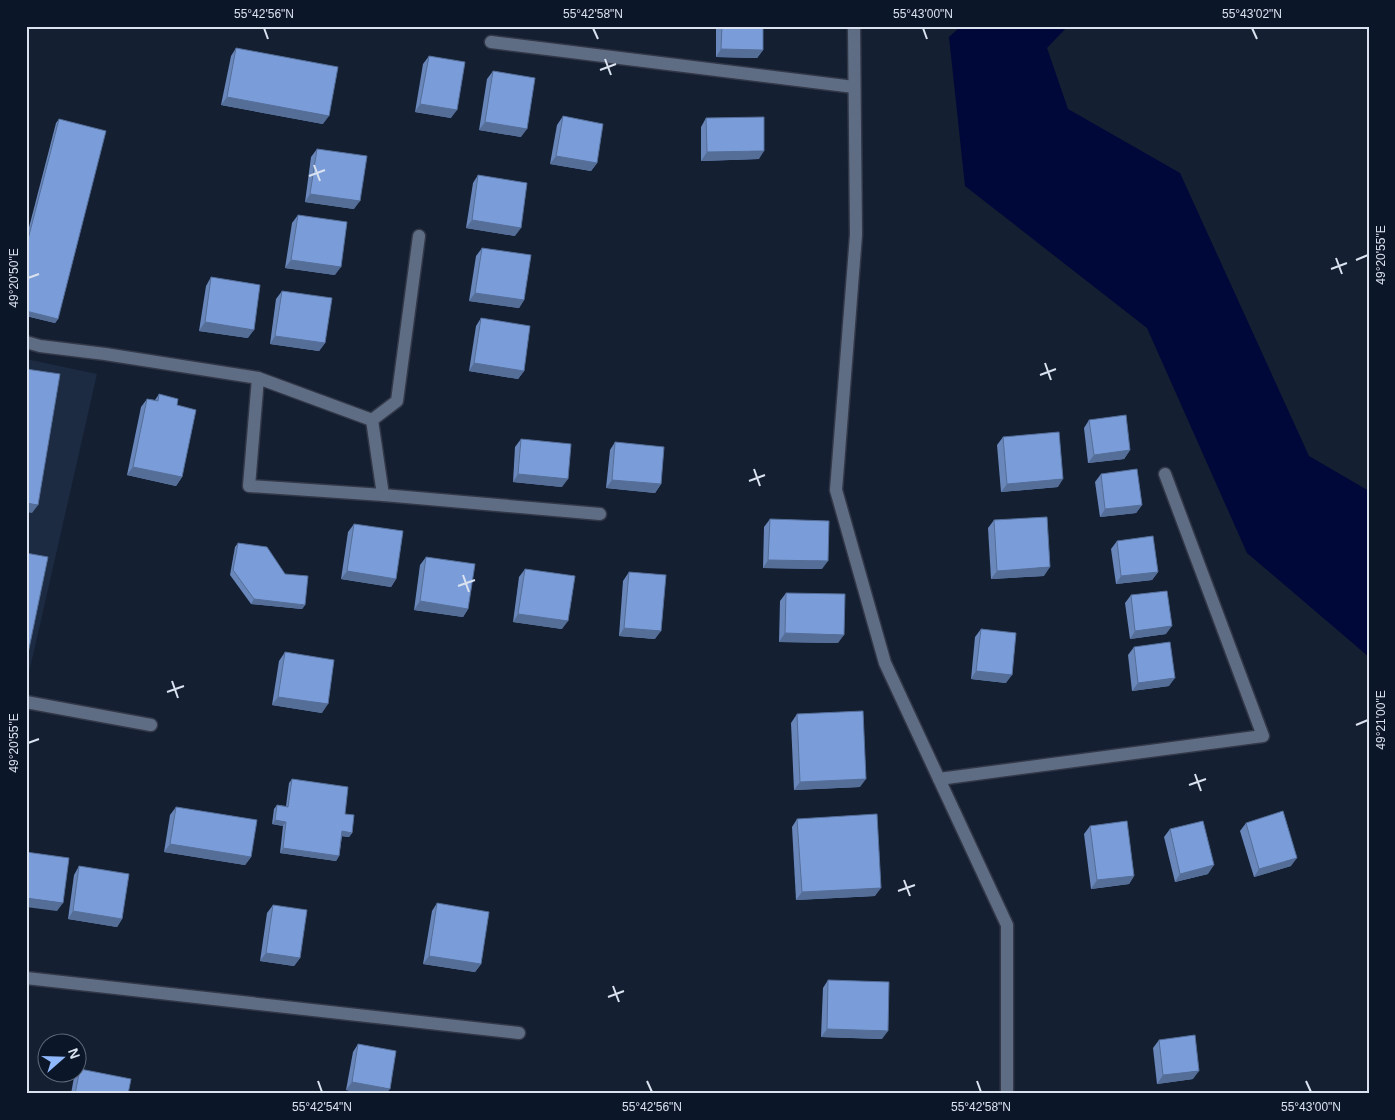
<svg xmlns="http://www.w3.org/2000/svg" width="1395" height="1120" font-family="Arial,sans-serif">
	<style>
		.built { fill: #1c2a42 }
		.water { fill: #000739 }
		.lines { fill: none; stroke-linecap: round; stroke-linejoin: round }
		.lane-casing { stroke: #323848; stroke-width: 15 }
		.street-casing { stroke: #323848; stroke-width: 15 }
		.lane { stroke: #5f6d84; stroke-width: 12 }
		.street { stroke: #5f6d84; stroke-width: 12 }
		.wall { fill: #6987bb }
		.shaded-wall { fill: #556e98 }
		.building { fill: #7a9dd9; stroke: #556e98 }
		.ticks { fill: none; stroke: #dae2ef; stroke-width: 2 }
		.neatline { fill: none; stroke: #dae2ef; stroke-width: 2 }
		.ticks-label { font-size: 12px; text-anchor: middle; fill: #dae2ef }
	</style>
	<rect width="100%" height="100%" fill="#141f32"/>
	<path class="built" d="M26,359L97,374L26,686Z"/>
	<path class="water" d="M961,26H1068L1047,48L1068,109L1180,173L1309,456L1369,491V657L1247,553L1147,328L965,186L949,37Z"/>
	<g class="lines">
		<defs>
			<g id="lane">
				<path d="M491,42L854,87"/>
				<path d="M26,342L40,346L105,354L258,378L372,420L397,401L419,236"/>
				<path d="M258,378L249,486L383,495"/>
				<path d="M372,420L383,495L600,514"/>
				<path d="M26,702L151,725"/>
				<path d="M939,779L1263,736L1165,474"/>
				<path d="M26,978L519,1033"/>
			</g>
			<path id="street" d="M854,26L856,235L836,490L885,663L1007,925V1094"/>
		</defs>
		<use href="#lane" class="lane-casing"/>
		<use href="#street" class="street-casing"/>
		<use href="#lane" class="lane"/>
		<use href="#street" class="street"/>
	</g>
	<g class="wall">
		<path d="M716,26H763V50L757,58L716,57Z"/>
		<path d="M236,48L323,124L221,105L231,56Z"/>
		<path d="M429,56L451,118L415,112L423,64Z"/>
		<path d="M493,71L521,137L479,130L487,79Z"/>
		<path d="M563,116L597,163L591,171L550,164L557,125Z"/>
		<path d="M706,118L759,159L701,161V127Z"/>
		<path d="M59,119L58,319L55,323L26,316V239L56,123Z"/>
		<path d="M317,149L354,209L305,202L311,157Z"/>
		<path d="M478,175L515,236L466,228L473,183Z"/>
		<path d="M298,215L335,275L285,268L292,223Z"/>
		<path d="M482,248L524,300L519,308L469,301L476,256Z"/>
		<path d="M211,277L248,338L199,331L206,286Z"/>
		<path d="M282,291L325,343L319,351L270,344L276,299Z"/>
		<path d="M481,318L524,371L518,379L469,371L476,326Z"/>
		<path d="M159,394L177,405L182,477L176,486L127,475L141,407L147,399L155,400Z"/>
		<path d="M1089,420L1130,450L1124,459L1088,463L1084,428Z"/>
		<path d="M1003,437L1058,487L1001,492L997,445Z"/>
		<path d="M521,439L562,487L513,482L515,447Z"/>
		<path d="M615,442L661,484L655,493L606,488L610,450Z"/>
		<path d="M1101,474L1142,505L1136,513L1100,517L1095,482Z"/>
		<path d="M770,519L822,569L763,568L764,527Z"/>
		<path d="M994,520L1044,576L991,579L988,528Z"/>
		<path d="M354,524L396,579L391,587L341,579L348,532Z"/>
		<path d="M1117,541L1158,572L1152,580L1116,584L1111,549Z"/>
		<path d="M238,543L285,574L305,605L302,609L251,604L230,575L235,547Z"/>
		<path d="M426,557L468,609L463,617L414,610L420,565Z"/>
		<path d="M525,569L562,629L513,622L519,577Z"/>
		<path d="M629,572L655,639L619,636L623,581Z"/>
		<path d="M786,593L838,643L779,642L780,601Z"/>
		<path d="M1131,595L1166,634L1130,639L1125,603Z"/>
		<path d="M981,629L1006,683L971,679L975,637Z"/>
		<path d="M1134,647L1169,686L1132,691L1128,655Z"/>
		<path d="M285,652L322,713L272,705L279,661Z"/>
		<path d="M797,714L860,787L794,790L791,723Z"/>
		<path d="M292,779L345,814L352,833L349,837L342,836L339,856L336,861L280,853L283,826L272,824L274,809L277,805L286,806L289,783Z"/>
		<path d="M176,807L251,857L245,865L164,852L170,815Z"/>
		<path d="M797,819L875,896L796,900L792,827Z"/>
		<path d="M1246,823L1291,866L1254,877L1240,831Z"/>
		<path d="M1090,826L1134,876L1129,884L1091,889L1084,834Z"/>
		<path d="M1170,829L1208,874L1175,882L1164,837Z"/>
		<path d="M79,866L122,919L117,927L68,919L74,875Z"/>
		<path d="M437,903L481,964L475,972L423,964L432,911Z"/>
		<path d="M273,905L300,958L294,966L260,961L267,913Z"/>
		<path d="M828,980L882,1039L821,1037L823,988Z"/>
		<path d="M1159,1040L1193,1079L1157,1084L1153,1048Z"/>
		<path d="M358,1044L386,1094H367L346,1090L353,1052Z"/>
		<path d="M80,1069L128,1094H71L74,1077Z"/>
	</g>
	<g class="shaded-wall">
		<path d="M721,49L763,50L757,58L716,57Z"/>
		<path d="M227,97L329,116L323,124L221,105Z"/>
		<path d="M420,104L457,110L451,118L415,112Z"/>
		<path d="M485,122L527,129L521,137L479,130Z"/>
		<path d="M764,151L759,159L701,161L707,152Z"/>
		<path d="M556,156L597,163L591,171L550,164Z"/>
		<path d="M310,194L360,201L354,209L305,202Z"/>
		<path d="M472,220L521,228L515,236L466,228Z"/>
		<path d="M291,260L341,267L335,275L285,268Z"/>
		<path d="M475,293L524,300L519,308L469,301Z"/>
		<path d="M26,311L58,319L55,323L26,316Z"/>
		<path d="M205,322L254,330L248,338L199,331Z"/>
		<path d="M275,336L325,343L319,351L270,344Z"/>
		<path d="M474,363L524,371L518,379L469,371Z"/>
		<path d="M1130,450L1124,459L1088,463L1094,455Z"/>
		<path d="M133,467L182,477L176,486L127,475Z"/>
		<path d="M518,474L568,479L562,487L513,482Z"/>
		<path d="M1063,479L1058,487L1001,492L1007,484Z"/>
		<path d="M612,480L661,484L655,493L606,488Z"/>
		<path d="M26,503L38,505L32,513L26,512Z"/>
		<path d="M1142,505L1136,513L1100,517L1105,509Z"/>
		<path d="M768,560L828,561L822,569L763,568Z"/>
		<path d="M1050,567L1044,576L991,579L997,571Z"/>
		<path d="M347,571L396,579L391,587L341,579Z"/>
		<path d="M1158,572L1152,580L1116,584L1121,576Z"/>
		<path d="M254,599L305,605L302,609L251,604Z"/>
		<path d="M420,601L468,609L463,617L414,610Z"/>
		<path d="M518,614L568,621L562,629L513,622Z"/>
		<path d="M1172,626L1166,634L1130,639L1135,631Z"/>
		<path d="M624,628L661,631L655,639L619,636Z"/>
		<path d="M785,633L844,635L838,643L779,642Z"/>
		<path d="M976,671L1012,675L1006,683L971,679Z"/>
		<path d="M1175,678L1169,686L1132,691L1138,683Z"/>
		<path d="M278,697L328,704L322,713L272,705Z"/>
		<path d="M866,779L860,787L794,790L800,782Z"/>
		<path d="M275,820L286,822L283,826L272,824Z"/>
		<path d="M342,831L352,833L349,837L339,836Z"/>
		<path d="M170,844L251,857L245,865L164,852Z"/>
		<path d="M283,848L339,856L336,861L280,853Z"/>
		<path d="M1297,858L1291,866L1254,877L1259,869Z"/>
		<path d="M1214,865L1208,874L1175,882L1180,874Z"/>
		<path d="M1134,876L1129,884L1091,889L1097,880Z"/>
		<path d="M881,888L875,896L796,900L802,892Z"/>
		<path d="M26,898L63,903L57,911L26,907Z"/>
		<path d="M73,911L122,919L117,927L68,919Z"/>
		<path d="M266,953L300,958L294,966L260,961Z"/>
		<path d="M429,956L481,964L475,972L423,964Z"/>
		<path d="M827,1029L888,1031L882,1039L821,1037Z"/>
		<path d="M1199,1071L1193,1079L1157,1084L1163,1075Z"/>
		<path d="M352,1082L390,1089L386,1094H367L346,1090Z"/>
	</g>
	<g class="building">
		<path d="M722,26H763V50L721,49Z"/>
		<path d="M236,48L338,67L329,116L227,97Z"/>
		<path d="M429,56L465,62L457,110L420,104Z"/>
		<path d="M493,71L535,78L527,129L485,122Z"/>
		<path d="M563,116L603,124L597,163L556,156Z"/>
		<path d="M764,117V151L707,152L706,118Z"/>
		<path d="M59,119L106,131L58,319L26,311V247Z"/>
		<path d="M317,149L367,156L360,201L310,194Z"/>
		<path d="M478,175L527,183L521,228L472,220Z"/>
		<path d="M298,215L347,222L341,267L291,260Z"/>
		<path d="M482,248L531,255L524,300L475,293Z"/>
		<path d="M211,277L260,285L254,330L205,322Z"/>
		<path d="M282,291L332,298L325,343L275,336Z"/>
		<path d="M481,318L530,326L524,371L474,363Z"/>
		<path d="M26,369L60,374L38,505L26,503Z"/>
		<path d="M159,394L178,399L177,405L196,410L182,477L133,467L147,399L158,401Z"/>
		<path d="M1126,415L1130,450L1094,455L1089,420Z"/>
		<path d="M1059,432L1063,479L1007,484L1003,437Z"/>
		<path d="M521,439L571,444L568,479L518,474Z"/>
		<path d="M615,442L664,447L661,484L612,480Z"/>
		<path d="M1137,469L1142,505L1105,509L1101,474Z"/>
		<path d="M1047,517L1050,567L997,571L994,520Z"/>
		<path d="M770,519L829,521L828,561L768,560Z"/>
		<path d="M354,524L403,531L396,579L347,571Z"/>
		<path d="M1153,536L1158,572L1121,576L1117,541Z"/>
		<path d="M238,543L267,547L285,574L308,576L305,605L254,599L233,570Z"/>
		<path d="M26,553L48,557L26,663Z"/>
		<path d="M426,557L475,564L468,609L420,601Z"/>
		<path d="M525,569L575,576L568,621L518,614Z"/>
		<path d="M629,572L666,575L661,631L624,628Z"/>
		<path d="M1167,591L1172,626L1135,631L1131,595Z"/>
		<path d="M786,593L845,594L844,635L785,633Z"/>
		<path d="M981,629L1016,633L1012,675L976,671Z"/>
		<path d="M1170,642L1175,678L1138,683L1134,647Z"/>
		<path d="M285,652L334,660L328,704L278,697Z"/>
		<path d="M863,711L866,779L800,782L797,714Z"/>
		<path d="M292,779L348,787L345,814L354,815L352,833L342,831L339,856L283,848L286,822L275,820L277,805L288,807Z"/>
		<path d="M176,807L257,820L251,857L170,844Z"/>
		<path d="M1283,811L1297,858L1259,869L1246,823Z"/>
		<path d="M877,814L881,888L802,892L797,819Z"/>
		<path d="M1127,821L1134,876L1097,880L1090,826Z"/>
		<path d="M1203,821L1214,865L1180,874L1170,829Z"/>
		<path d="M26,852L69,858L63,903L26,898Z"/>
		<path d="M79,866L129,874L122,919L73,911Z"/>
		<path d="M437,903L489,912L481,964L429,956Z"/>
		<path d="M273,905L307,910L300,958L266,953Z"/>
		<path d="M828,980L889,982L888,1031L827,1029Z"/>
		<path d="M1195,1035L1199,1071L1163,1075L1159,1040Z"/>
		<path d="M358,1044L396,1051L390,1089L352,1082Z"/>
		<path d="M80,1069L131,1079L128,1094H75Z"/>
	</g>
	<path class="ticks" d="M264,28L268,39M593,28L598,39M923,28L927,39M1252,28L1257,39M605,59L611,75M600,70L616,64M314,165L320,181M309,176L325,170M1336,258L1342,274M1356,260L1368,255M1331,269L1347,263M28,278L39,274M1045,363L1051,380M1040,375L1056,369M754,469L760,486M749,481L765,475M463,575L469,592M458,586L475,580M172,681L178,698M167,692L184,686M1356,725L1368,720M28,743L39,739M1195,774L1201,791M1189,785L1206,779M904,880L910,896M898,891L915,885M613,986L619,1002M608,997L624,991M318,1081L322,1092M647,1081L652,1092M977,1081L981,1092M1306,1081L1311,1092"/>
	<rect width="1395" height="1120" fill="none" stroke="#0b1628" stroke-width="55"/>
	<g transform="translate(62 1058) rotate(70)"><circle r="24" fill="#0b1628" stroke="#5e6878"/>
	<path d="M0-4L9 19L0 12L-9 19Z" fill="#90b8fd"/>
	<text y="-8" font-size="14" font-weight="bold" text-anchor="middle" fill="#dae2ef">N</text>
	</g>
	<rect x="28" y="28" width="1340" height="1064" class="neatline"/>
	<g class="ticks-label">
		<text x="264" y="18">55°42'56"N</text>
		<text x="593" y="18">55°42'58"N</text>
		<text x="923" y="18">55°43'00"N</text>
		<text x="1252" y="18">55°43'02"N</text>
		<text transform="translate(1381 255) rotate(-90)" y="4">49°20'55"E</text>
		<text transform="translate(14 278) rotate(-90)" y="4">49°20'50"E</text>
		<text transform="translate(1381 720) rotate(-90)" y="4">49°21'00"E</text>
		<text transform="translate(14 743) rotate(-90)" y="4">49°20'55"E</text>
		<text x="322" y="1111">55°42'54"N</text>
		<text x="652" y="1111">55°42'56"N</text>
		<text x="981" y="1111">55°42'58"N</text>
		<text x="1311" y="1111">55°43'00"N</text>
	</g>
</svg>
